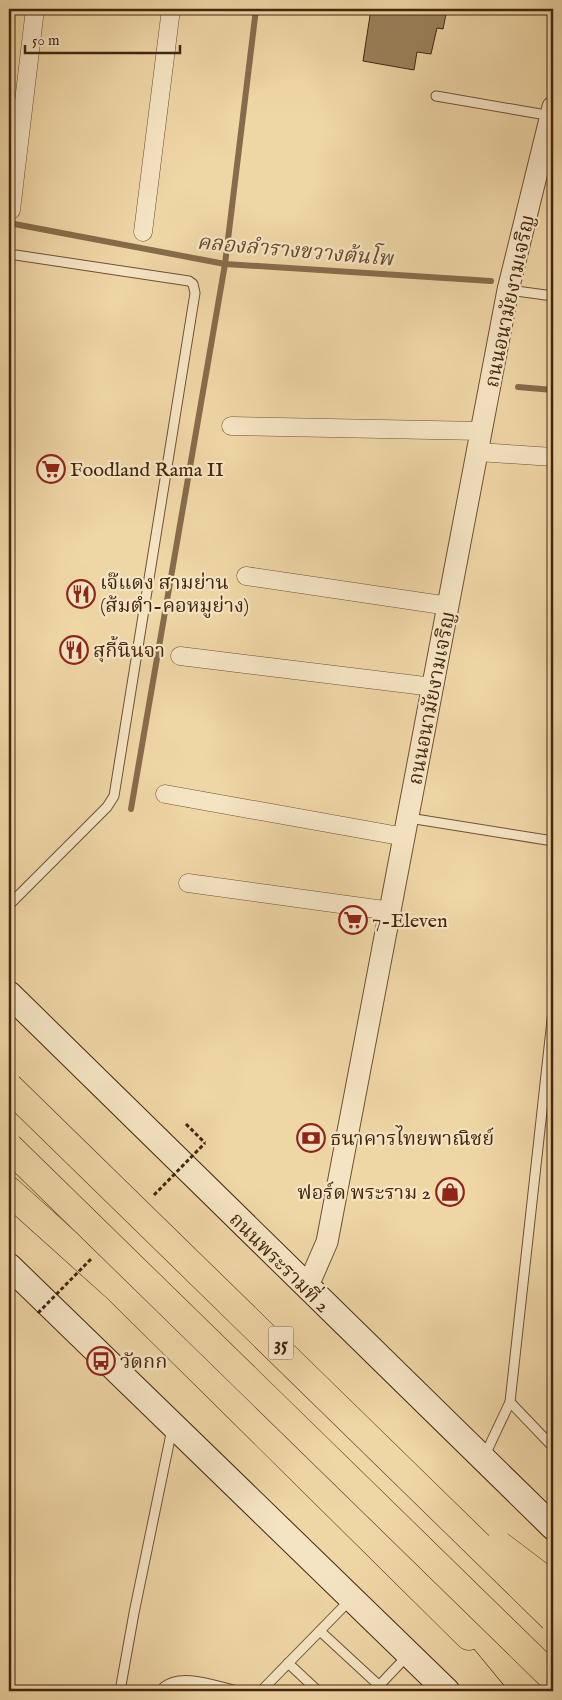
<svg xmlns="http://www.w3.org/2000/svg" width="562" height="1700" font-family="'IM FELL English','Noto Serif Thai',serif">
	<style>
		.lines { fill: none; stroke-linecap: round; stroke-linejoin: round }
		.stream { stroke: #876c4b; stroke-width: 6 }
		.building { fill: #9c825d; stroke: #432610 }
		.service-casing { stroke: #6e5235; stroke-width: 11 }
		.minor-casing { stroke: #6e5235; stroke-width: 19 }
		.tertiary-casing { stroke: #6e5235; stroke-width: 23 }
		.secondary-casing { stroke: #432610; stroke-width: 27 }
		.trunk-casing { stroke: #432610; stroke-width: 29 }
		.motorway-casing { stroke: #432610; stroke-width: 29 }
		.path { stroke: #432610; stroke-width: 3; stroke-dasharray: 4 2.5; stroke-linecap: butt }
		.service { stroke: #f5e4c4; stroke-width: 9 }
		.minor { stroke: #f5e4c4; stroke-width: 18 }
		.tertiary { stroke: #f5e4c4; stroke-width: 21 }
		.secondary { stroke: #f5e4c4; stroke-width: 25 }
		.trunk { stroke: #efd6a5; stroke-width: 28 }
		.motorway { stroke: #efd6a5; stroke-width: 28 }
		.motorway-bridge-casing { stroke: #432610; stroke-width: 29; stroke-linecap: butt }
		.path-bridge { stroke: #432610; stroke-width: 3; stroke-dasharray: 4 2.5; stroke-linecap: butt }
		.motorway-bridge { stroke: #efd6a5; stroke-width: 28 }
		.labels { text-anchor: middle; stroke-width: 4.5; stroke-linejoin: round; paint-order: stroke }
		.shield { fill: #f5e4c4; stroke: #785f46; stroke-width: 1 }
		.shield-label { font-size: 19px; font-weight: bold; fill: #432610 }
		.street-label { font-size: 20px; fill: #432610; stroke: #f5e4c4 }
		.poi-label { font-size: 20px; fill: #432610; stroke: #f5e4c4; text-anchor: start }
		.water-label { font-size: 21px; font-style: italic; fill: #65492d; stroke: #f5e4c4 }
	</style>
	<rect width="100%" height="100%" fill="#efd6a5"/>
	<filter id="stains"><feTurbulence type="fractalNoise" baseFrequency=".004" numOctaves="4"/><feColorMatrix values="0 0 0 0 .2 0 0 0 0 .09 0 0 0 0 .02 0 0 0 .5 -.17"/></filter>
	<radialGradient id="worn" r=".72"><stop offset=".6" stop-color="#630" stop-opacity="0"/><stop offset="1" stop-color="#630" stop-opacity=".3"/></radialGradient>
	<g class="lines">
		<g class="stream">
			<path d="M9,223L225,264L491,281"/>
			<path d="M518,387L553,390"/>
			<path d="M131,809L225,264L256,9"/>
		</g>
	</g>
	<path class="building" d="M371,9H447L443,29L437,28L431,54L417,52L414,70L363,61Z"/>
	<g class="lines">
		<defs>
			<g id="service">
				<path d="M436,96L552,116"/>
				<path d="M9,254L189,281L193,284L195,293L114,796L107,807L9,905"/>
				<path d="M509,290L553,296"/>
				<path d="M409,818L553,841"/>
				<path d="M510,1402L553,1447"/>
				<path d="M484,1457L510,1402L553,1011"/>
				<path d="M320,1631L385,1691"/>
				<path d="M288,1663L318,1691"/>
				<path d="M120,1691L134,1613L172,1429"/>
				<path d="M163,1691L164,1687C182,1672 217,1687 238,1691"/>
				<path d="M261,1691L350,1600"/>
				<path d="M374,1691L408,1655"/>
			</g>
			<g id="minor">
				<path d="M11,210L35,9"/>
				<path d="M143,232L171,9"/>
				<path d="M231,426L482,431"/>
				<path d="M478,452L553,457"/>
				<path d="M246,576L449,606"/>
				<path d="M180,656L433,687"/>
				<path d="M165,794L405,837"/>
				<path d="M188,883L391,911"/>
			</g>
			<path id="tertiary" d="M307,1288L327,1242L508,290L553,107"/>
			<g id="secondary">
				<path d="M9,994L553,1527"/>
				<path d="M9,1266L447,1691"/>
			</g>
			<path id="trunk" d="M9,1191L117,1288L469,1636"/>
			<path id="motorway" d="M425,1567L527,1691"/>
		</defs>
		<use href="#service" class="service-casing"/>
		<use href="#minor" class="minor-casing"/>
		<use href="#tertiary" class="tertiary-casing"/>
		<use href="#secondary" class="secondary-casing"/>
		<use href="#trunk" class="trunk-casing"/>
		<use href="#motorway" class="motorway-casing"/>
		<path class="path" d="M186,1124L205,1143"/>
		<use href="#service" class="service"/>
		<use href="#minor" class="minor"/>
		<use href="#tertiary" class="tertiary"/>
		<use href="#secondary" class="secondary"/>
		<use href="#trunk" class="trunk"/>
		<use href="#motorway" class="motorway"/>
		<defs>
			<g id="motorway-bridge">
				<path d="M9,1087L553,1618"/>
				<path d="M9,1147L553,1678"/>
				<path d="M499,1545L553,1586"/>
			</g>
		</defs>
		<use href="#motorway-bridge" class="motorway-bridge-casing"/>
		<g class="path-bridge">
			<path d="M154,1195L205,1143"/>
			<path d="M38,1313L92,1258"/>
		</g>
		<use href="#motorway-bridge" class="motorway-bridge"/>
	</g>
	<defs>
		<symbol id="supermarket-ring" viewBox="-11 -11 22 22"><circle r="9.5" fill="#f5e4c4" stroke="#8f2418" stroke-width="1.5"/><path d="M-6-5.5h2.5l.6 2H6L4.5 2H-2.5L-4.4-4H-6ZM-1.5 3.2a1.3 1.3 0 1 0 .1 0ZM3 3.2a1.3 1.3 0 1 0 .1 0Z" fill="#8f2418"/></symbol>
		<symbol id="restaurant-ring" viewBox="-11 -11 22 22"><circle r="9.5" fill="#f5e4c4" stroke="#8f2418" stroke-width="1.5"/><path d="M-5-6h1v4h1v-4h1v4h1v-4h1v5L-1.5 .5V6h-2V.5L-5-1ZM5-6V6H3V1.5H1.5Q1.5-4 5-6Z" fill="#8f2418"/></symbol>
		<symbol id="bank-ring" viewBox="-11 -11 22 22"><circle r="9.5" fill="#f5e4c4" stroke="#8f2418" stroke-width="1.5"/><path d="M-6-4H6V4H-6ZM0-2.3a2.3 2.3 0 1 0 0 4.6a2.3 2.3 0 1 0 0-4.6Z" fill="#8f2418"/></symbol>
		<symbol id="shop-ring" viewBox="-11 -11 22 22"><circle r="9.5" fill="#f5e4c4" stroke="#8f2418" stroke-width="1.5"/><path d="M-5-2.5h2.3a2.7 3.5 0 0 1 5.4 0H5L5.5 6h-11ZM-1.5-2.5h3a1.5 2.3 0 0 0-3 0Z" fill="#8f2418"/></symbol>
		<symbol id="bus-ring" viewBox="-11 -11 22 22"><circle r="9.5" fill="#f5e4c4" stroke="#8f2418" stroke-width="1.5"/><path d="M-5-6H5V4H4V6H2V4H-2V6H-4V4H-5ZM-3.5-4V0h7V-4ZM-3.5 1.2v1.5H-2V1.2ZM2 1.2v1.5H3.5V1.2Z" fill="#8f2418"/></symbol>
	</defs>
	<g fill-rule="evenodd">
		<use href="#supermarket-ring" x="35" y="453" width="32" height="32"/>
		<use href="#restaurant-ring" x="65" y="578" width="32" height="32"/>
		<use href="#restaurant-ring" x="58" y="634" width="32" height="32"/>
		<use href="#supermarket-ring" x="337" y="904" width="32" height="32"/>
		<use href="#bank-ring" x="295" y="1122" width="32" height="32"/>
		<use href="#shop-ring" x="434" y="1176" width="32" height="32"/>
		<use href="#bus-ring" x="85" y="1345" width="32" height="32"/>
	</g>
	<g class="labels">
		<rect class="shield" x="268.5" y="1326.5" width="25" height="33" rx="4"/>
		<g class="shield-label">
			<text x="281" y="1350">35</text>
		</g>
		<g class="street-label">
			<text transform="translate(509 301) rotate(-78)" y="7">ถนนอนามัยงามเจริญ</text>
			<text transform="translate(431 698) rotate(-79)" y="7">ถนนอนามัยงามเจริญ</text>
			<text transform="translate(280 1262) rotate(45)" y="7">ถนนพระรามที่ 2</text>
		</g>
		<g class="poi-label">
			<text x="70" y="476">Foodland Rama II</text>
			<text x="100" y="589">เจ๊แดง สามย่าน<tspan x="100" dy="23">(ส้มตำ-คอหมูย่าง)</tspan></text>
			<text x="93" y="657">สุกี้นินจา</text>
			<text x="372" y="927">7-Eleven</text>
			<text x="330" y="1145">ธนาคารไทยพาณิชย์</text>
			<text x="431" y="1199" text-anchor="end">ฟอร์ด พระราม 2</text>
			<text x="120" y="1368">วัดกก</text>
		</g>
		<g class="water-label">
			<text transform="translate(295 250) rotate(5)" y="7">คลองลำรางขวางต้นโพ</text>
		</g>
	</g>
	<rect width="562" height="1700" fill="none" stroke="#efd6a5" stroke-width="30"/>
	<rect x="10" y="10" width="542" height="1680" fill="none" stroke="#432610" stroke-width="2.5"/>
	<rect x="15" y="15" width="532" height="1670" fill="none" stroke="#432610"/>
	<path d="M25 45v8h155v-8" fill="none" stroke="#432610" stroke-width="2.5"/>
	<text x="32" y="45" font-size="15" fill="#432610" stroke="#f5e4c4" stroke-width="4" paint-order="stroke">50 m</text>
	<rect width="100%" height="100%" filter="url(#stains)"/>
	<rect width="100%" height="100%" fill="url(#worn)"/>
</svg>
